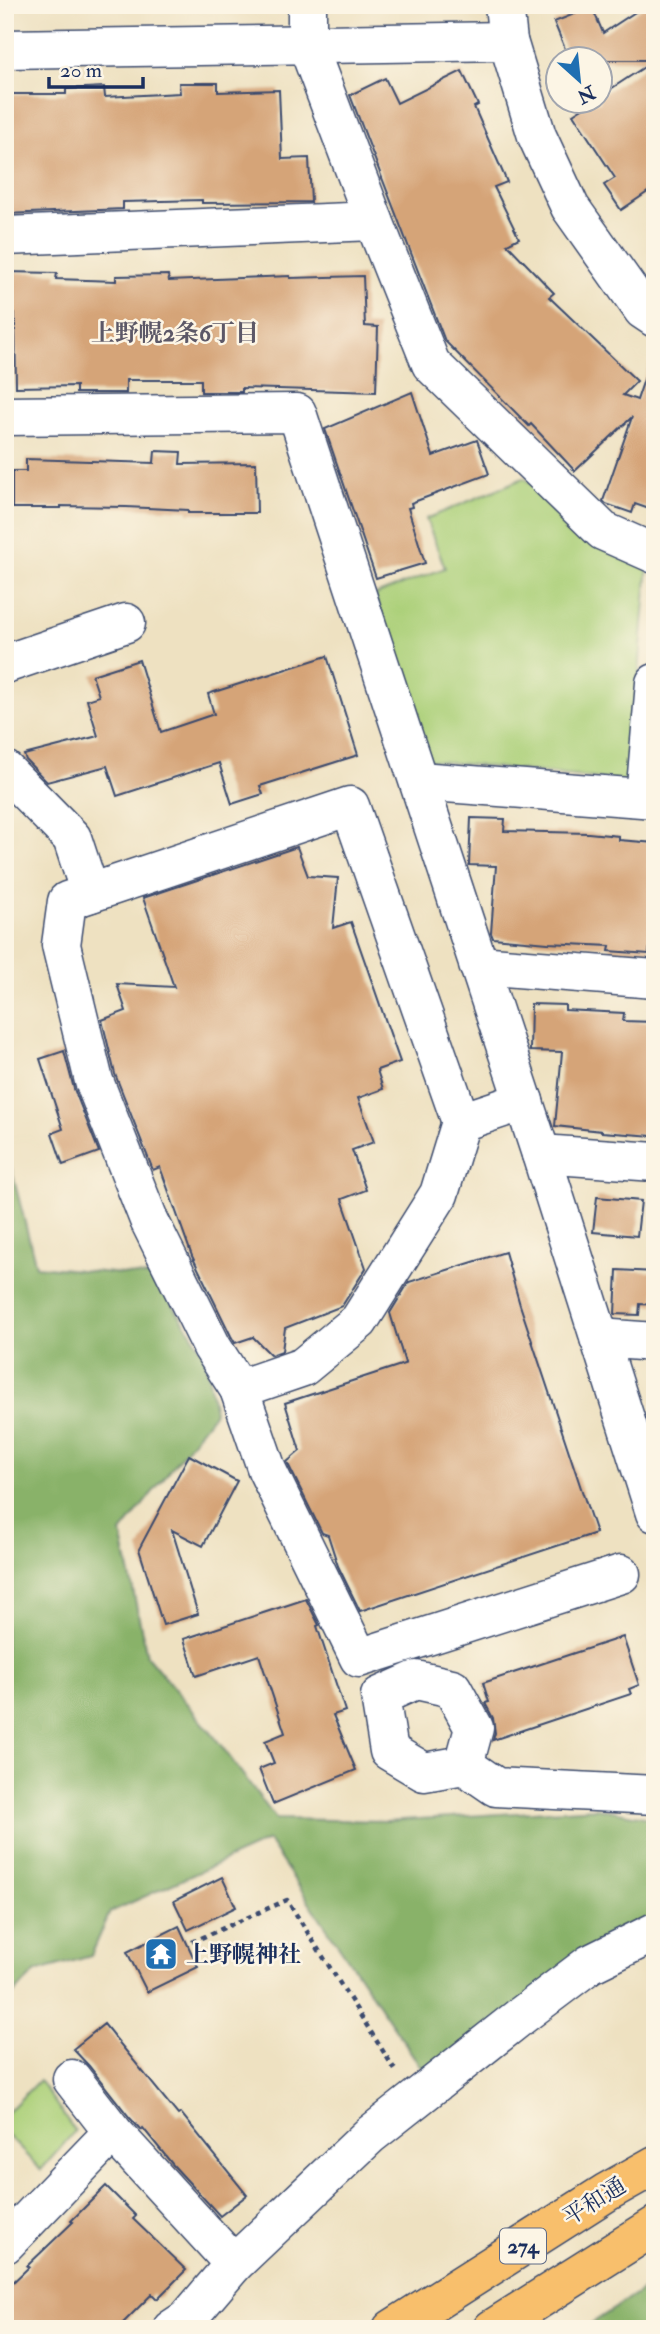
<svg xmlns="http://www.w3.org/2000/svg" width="660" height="2334" font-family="'IM FELL Double Pica','Noto Serif JP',serif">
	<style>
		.green { fill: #acd079; stroke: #64806c; stroke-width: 2 }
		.forest { fill: #89b269; stroke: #527064; stroke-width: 2 }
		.building { fill: #d5a478 }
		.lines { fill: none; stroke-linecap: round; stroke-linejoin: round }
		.minor-casing { stroke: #3b4a6d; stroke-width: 41 }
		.highway-casing { stroke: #3b4a6d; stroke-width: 41 }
		.path { stroke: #3b4a6d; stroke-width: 4.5; stroke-dasharray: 5 5; stroke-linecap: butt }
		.minor { stroke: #fff; stroke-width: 38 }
		.highway { stroke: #f8bf6c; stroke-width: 38 }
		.labels { text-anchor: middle; stroke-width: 5; stroke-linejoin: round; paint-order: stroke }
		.shield { fill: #fcf5e5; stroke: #5e6a86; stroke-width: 2 }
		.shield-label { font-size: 21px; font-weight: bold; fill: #1b2f5e }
		.poi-label { font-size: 23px; font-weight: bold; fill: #1b2f5e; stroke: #fcf5e5; text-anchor: start }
		.street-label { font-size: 23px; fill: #1b2f5e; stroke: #fcf5e5 }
		.neighbourhood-label { font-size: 24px; font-weight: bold; fill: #5c5867; stroke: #fcf5e5 }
	</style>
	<rect width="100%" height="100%" fill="#fcf5e5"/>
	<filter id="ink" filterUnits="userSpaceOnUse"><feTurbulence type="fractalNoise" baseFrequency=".0143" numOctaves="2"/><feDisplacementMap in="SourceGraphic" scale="14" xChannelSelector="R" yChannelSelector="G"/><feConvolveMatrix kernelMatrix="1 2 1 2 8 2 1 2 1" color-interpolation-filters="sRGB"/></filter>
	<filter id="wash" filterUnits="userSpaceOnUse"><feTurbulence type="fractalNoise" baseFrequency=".00686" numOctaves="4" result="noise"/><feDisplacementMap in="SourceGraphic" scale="28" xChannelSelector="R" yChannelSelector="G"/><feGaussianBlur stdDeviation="1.57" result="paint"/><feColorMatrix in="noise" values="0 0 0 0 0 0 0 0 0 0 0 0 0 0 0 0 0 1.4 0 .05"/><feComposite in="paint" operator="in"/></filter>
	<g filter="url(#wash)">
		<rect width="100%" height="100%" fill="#eee1c1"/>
		<g class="green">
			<path d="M524,478L648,564L630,782L428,760L375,595L445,568L426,519Z"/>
			<path d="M39,2080L75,2131L41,2170L5,2133V2115Z"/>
		</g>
		<g class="forest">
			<path d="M5,1144L36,1266L155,1277L204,1353L215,1412L121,1533L147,1656L214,1736L276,1819L386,1821L597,1808L655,1819V1918L423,2070L268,1841L110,1912L91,1956L36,1972L5,2002Z"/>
			<path d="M655,2282V2329H583Z"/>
		</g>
		<g id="blocks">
			<g class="building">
				<path d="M646,5H655V60H562L568,56L554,22L592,7L603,33Z"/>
				<path d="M655,60V187L621,210L604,185L615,178L573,114L592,102H600V96Z"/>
				<path d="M462,71L478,105L474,107L507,182L494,187L519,238L507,244L554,293L549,297L637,381L623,395L637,400L650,362L655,363V511L635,504L632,513L606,504L603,501L632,417L575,471L531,424L529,426L445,341L350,95L385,78L397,103Z"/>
				<path d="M179,83H218V92L279,90L282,159L309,158L311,202L202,203V200L123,202V209L5,214V94H66V89L104,87L105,97L180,93Z"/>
				<path d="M5,272L57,273L56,279L116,281V276L168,275L169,281L290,276V278L363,276L365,326L378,327L376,392L242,388V392H201V380H126V393H76V386L16,387L15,313H5Z"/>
				<path d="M412,392L433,456L477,440L489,474L411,503L412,507L408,508L425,563L376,578L325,429Z"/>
				<path d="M155,451L181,452L180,464L256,463L257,513H188V510L126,507L61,506V508H12V471H26V459L154,463Z"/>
				<path d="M327,656L358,755L260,786L263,794L232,804L219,763L117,796L107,766L47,782L26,760L24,755L98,736L87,700L99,696L92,675L139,660L161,732L214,714L208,694Z"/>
				<path d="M471,818L505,819L504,831L588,833L619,836V840L655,843V886L649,954L609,951L610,946L548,943L493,938L491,933L496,866L469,865Z"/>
				<path d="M297,847L308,876L338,878L333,928L351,922L400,1062L377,1070L383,1089L358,1098L374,1142L352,1150L366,1190L342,1199L366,1268L342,1306L285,1328L282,1351L271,1355L253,1337L235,1343L231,1336L192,1256L160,1167L153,1170L115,1074L102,1020L126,1011L117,984L174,987L143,898Z"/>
				<path d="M531,1004L565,1005V1010L624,1013L623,1021L655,1022L653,1136L602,1132V1131L555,1126L562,1052L530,1051Z"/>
				<path d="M64,1051L74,1089L99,1152L63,1165L52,1133L63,1129L40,1059Z"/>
				<path d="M597,1197L641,1201L637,1236L593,1232Z"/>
				<path d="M505,1252L520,1305L596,1533L360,1611L338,1566L328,1535L322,1533L287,1462L300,1451L285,1403L407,1363H405L390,1313L409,1282Z"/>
				<path d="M617,1270L655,1272V1305L640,1304L639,1315L615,1314Z"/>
				<path d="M189,1455L237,1481L203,1546L172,1530L198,1614L163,1625L139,1549Z"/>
				<path d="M306,1599L319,1625L317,1626L345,1711L333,1715L356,1770L273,1804L259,1769L274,1763L265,1741L285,1733L259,1655L196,1676L184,1639Z"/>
				<path d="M623,1637L639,1685L629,1689L631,1694L493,1740L495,1733L493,1718L485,1703L489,1702L483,1683Z"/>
				<path d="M222,1877L236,1907L188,1930L174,1901Z"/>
				<path d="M179,1926L198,1967L147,1992L127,1952Z"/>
				<path d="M104,2024L178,2115L181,2113L247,2195L220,2216L173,2165L143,2128L141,2130L130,2118L89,2066L73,2049Z"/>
				<path d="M106,2186L136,2216L133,2219L186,2270L157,2299L152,2294L117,2329H5V2290L29,2267L27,2266L73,2222L71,2221Z"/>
			</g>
		</g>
	</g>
	<g filter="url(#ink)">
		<use href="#blocks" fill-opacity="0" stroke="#3b4a6d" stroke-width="2"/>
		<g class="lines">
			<defs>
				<g id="minor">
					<path d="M307,5V44L374,221L431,364L603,531L655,554"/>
					<path d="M504,5L508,41L537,136L570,207L643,310L655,318"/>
					<path d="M5,49L508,41"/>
					<path d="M5,236L374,221"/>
					<path d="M5,416L297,413L541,1154L655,1513"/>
					<path d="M5,664L126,623"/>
					<path d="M5,770L72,838L90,893"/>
					<path d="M419,781L655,799"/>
					<path d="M645,798L655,683"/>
					<path d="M478,965L655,979"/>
					<path d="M461,1122L350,806L67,901L61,945L94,1081L149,1220L212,1347L239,1389L267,1470L359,1658L621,1574"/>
					<path d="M541,1154L655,1162"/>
					<path d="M599,1338L655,1342"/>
					<path d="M239,1389L303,1367L359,1321L439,1194L461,1122L524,1101"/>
					<path d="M464,1765L474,1728L452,1688L416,1680L380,1696L389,1751L424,1772L464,1765L496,1787L655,1795"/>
					<path d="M72,2079L113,2132L234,2264"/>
					<path d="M5,2244L113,2132"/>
					<path d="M172,2329L187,2319L234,2264L370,2135L521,2016L590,1964L655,1932"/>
				</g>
				<g id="highway">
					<path d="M392,2329L607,2192L655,2165"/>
					<path d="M492,2329L655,2226"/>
				</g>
			</defs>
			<use href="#minor" class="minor-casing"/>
			<use href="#highway" class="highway-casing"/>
			<path class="path" d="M192,1942L287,1900L397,2073"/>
			<use href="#minor" class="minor"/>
			<use href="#highway" class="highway"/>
		</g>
	</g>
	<defs>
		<symbol id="temple-square" viewBox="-11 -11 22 22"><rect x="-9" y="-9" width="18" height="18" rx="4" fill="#1f6fb2" stroke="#fcf5e5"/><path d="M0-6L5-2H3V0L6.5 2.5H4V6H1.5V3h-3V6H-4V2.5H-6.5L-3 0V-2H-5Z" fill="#fff"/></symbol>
	</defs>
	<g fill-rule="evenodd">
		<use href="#temple-square" x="142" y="1935" width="38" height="38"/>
	</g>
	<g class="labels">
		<rect class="shield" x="500" y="2228.5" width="46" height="35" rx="5"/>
		<g class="shield-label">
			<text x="523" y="2253">274</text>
		</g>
		<g class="poi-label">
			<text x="186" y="1962">上野幌神社</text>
		</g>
		<g class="street-label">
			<text transform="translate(594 2201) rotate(-32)" y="8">平和通</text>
		</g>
		<g class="neighbourhood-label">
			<text x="175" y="341">上野幌2条6丁目</text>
		</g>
	</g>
	<rect width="660" height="2334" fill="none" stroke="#fcf5e5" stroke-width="28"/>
	<g transform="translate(579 80) rotate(153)"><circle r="33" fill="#fcf5e5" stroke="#a2a6af" stroke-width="2"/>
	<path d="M0-5L12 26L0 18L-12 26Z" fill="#1f6fb2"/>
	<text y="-10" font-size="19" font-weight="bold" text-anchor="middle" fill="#1b2f5e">N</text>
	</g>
	<path d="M49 77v10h94v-10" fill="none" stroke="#1b2f5e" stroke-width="3.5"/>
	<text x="60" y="77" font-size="21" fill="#1b2f5e" stroke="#fcf5e5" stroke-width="5" paint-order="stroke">20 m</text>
</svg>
